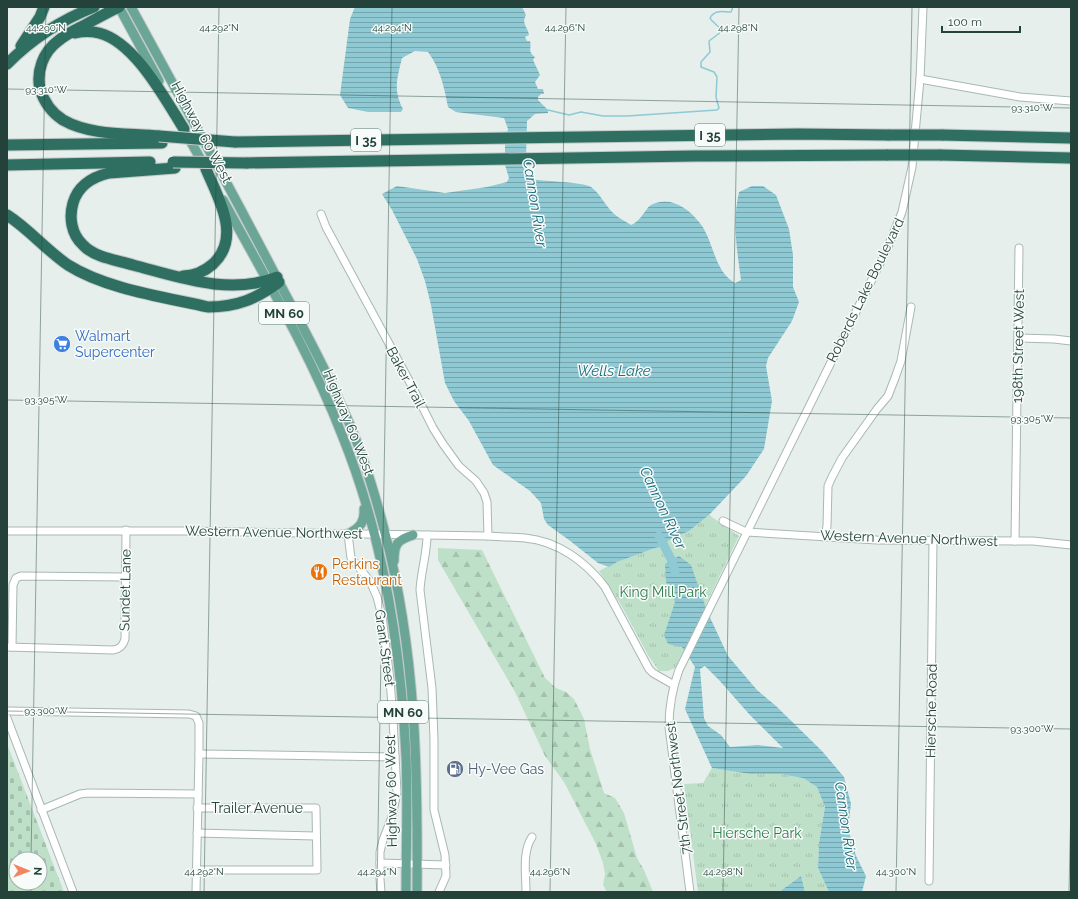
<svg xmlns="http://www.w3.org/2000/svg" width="1078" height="899" font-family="Raleway,sans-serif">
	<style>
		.grass { fill: url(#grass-tufts) }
		.forest { fill: url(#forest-firs) }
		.cemetery { fill: url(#cemetery-stones); fill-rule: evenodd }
		.water { fill: url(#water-rules); fill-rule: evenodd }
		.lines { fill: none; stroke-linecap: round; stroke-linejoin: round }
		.stream { stroke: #8ec9d4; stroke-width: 1.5 }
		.river { stroke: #8ec9d4; stroke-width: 9 }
		.minor-casing { stroke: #a8b8b2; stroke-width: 9 }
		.major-casing { stroke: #c2cac8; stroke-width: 11 }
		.highway-casing { stroke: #c2cac8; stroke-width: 13 }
		.minor { stroke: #fff; stroke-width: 7 }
		.major { stroke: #6aa596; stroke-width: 9 }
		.highway { stroke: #2f6f62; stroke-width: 11 }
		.highway-bridge-casing { stroke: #c2cac8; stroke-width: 13; stroke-linecap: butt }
		.highway-bridge { stroke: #2f6f62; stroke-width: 11 }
		.ticks { fill: none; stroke: #24423a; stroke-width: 1; stroke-opacity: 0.45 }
		.labels { text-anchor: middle; stroke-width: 3; stroke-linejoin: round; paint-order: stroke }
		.shield { fill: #f7fbf9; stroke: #637a73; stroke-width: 1 }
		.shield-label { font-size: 13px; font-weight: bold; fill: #24423a }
		.street-label { font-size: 14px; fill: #24423a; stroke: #f7fbf9 }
		.shop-label { font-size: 14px; fill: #366cbe; stroke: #f7fbf9; text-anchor: start }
		.food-label { font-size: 14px; fill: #c56008; stroke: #f7fbf9; text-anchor: start }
		.park-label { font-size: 14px; fill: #2d7a4b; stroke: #f7fbf9 }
		.service-label { font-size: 14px; fill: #4e5e75; stroke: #f7fbf9; text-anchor: start }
		.water-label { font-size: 15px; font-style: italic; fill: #1c6f80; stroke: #f7fbf9 }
		.ticks-label { font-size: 10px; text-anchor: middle; fill: #24423a; stroke: #f7fbf9; stroke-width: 3; stroke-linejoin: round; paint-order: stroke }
	</style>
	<defs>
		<pattern id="grass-tufts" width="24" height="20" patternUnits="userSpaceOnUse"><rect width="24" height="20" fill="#bfe0c8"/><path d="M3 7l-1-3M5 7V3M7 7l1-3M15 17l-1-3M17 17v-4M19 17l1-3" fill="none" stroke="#a4c1ad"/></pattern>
		<pattern id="forest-firs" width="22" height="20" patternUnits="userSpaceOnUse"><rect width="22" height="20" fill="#bfe0c8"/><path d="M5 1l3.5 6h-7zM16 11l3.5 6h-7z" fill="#a4c1ad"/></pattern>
		<pattern id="cemetery-stones" width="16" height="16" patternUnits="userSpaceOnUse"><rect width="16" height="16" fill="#bfe0c8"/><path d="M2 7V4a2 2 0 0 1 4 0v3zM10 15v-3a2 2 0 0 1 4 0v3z" fill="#a4c1ad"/></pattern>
		<pattern id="water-rules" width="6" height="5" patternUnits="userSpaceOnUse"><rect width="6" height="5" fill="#8ec9d4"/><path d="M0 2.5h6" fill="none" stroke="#74a5ad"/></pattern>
	</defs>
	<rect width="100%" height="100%" fill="#e6efeb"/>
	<g class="grass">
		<path d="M709,515L739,536L675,668L668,671H659L648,655L620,603L599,571L617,562L655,548L664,546L669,540L689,531Z"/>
		<path d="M712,768L750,774H779L803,778L817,787L825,807L819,843L818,868L829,892H805L801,876L779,892H698L684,784L703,783Z"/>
	</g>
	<path class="forest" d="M438,548L482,550L545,678L556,688L566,692L574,699L584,719L590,749L604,793L615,798L624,813L637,858L644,870L653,892H607L603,885L605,874L603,863L596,844L564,782L545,756L514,690L438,560Z"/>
	<path class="cemetery" d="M7,744L11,754L64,892H7ZM16,859H40V883H16Z"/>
	<g class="water">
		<path d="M355,7H522L526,15C521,24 528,27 529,35L525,37L527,41H530C532,48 527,51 535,57L533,60L540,75L535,82L538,89H543L544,94H541L538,97V100L548,110V113L535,114L527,121L526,159L522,160L528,179C541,181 583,182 591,187C602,195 607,210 618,217C622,220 627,222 631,225C643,220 645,207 653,204C672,195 692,211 702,226C714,244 715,272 735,283L741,280C737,251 732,221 739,192L752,186H763L776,195L789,229L793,255V287L799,302L792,321L768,358L766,366L772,401L764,449L746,476L709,515L689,531L669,540L664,546L655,548L617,562L609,567L598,563L569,540L548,525L544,519L541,503L530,491L493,465L469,421L454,401L445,383L431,305L425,281L417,259L392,210L382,194L397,186L445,193L487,187L507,182L509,178L505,165V146L508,129L504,118L456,112L448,107C444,87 440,68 428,52L415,51L402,58C397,79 393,90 403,109L401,112H368L348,108L340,95L350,19Z"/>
		<path d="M679,556L691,565L707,611L728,656L757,690L776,706L822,751L844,777L851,804L848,828L856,856L866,876L862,892H829L818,868L819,843L825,807L817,787L803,778L779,774H750L712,768L685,709L695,667L682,647L668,644L664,635L675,602L666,582L665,564ZM705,666L719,680L749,714L783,748L758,745L730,747L721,735L708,726L704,718L700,669Z"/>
		<path d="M801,876L805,892H779Z"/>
	</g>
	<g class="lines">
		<path class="stream" d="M548,110L569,115L581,112L603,116H627L717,110L719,108L716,97L717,77L714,72L701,67V62L710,52L709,41L721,32C721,26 713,24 710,18C715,9 723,12 731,12L733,7"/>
		<path class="river" d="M659,536L672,561L675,572"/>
		<defs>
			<g id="minor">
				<path d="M920,79L1020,97L1071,101"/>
				<path d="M321,214L326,227L413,388L433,428L443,444L459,466L476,481L484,493L487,502L488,536"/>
				<path d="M1019,338L1054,339L1071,341"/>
				<path d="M723,521L746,532L877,540L1033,541L1071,545"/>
				<path d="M7,531H184L488,536C500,537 513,537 525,538C558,541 586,562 605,587L649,669L653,673L674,685"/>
				<path d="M348,534L351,558L370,581L377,597L382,616L390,680L393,719L397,792L392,817L383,840L380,852V879L381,892"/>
				<path d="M427,535C427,554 421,571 420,590L432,688L434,740V810L445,855L446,876L439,892"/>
				<path d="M825,537L827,526L828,486L832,477L842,458L877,409L888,396L895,378L901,361L911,307"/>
				<path d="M1015,541L1019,248"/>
				<path d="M7,647L113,650C120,649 123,646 125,639L126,530"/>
				<path d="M12,647L13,585L16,578L21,576L125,577"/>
				<path d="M7,711L189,714L196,716L199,723V754L196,892"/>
				<path d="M7,718L73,892"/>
				<path d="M199,754L395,757"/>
				<path d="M41,810L80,794L88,793L198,794"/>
				<path d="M197,833L316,836"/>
				<path d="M380,863L446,865"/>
				<path d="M196,870H317L316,808H197"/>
				<path d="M929,881L933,541"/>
				<path d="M526,892C526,874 522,852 532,837"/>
				<path d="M690,892L669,727C669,707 672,689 679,670L887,249L902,212L912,167L920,79L923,7"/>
			</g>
			<g id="major">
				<path d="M119,7L159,81"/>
				<path d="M131,7C181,99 232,191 280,284C301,324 324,365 342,407C361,447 374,490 385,533C416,652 418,770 417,892"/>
				<path d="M187,135L205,167"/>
				<path d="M223,200C265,277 310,353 342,435C383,536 401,648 406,757C408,802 406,847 406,892"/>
				<path d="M348,534C360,528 365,522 364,509"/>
				<path d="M394,561C394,544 397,540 413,535"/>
			</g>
			<g id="highway">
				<path d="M119,7C106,13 94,20 81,27C73,31 65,35 58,41C43,52 36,72 40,89C44,102 52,113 63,120C91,136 129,133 159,136"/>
				<path d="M75,33C83,31 91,31 99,33C135,42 165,99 184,129"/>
				<path d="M21,46L40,17L44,7"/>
				<path d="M7,64C32,39 61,20 94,7"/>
				<path d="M942,135L1071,138"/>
				<path d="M235,142L798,134L889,135"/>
				<path d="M7,145L162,143"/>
				<path d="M940,155L1071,158"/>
				<path d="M246,163L694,156L888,155"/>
				<path d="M7,165L150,162"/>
				<path d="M175,168L109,173C92,177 78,186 73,203C69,217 71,234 83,245C95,258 117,260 133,265C179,277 230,296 277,277"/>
				<path d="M7,215C29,229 46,250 68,265C106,289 164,297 208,307C237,307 256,299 279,282"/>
				<path d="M183,276C194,276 205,271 213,264C242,237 218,198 206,169"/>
			</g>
		</defs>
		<use href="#minor" class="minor-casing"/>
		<use href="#major" class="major-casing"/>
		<use href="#highway" class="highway-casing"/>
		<use href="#minor" class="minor"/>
		<use href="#major" class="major"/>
		<use href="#highway" class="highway"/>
		<defs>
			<g id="highway-bridge">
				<path d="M889,135H942"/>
				<path d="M159,136L235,142"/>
				<path d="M888,155H940"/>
				<path d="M173,162L246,163"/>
			</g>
		</defs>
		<use href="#highway-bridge" class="highway-bridge-casing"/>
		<use href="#highway-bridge" class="highway-bridge"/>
	</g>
	<path class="ticks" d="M7,89L1071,108M7,400L1071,418M7,711L1071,729M31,859L46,7M31,892V883M204,892L219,7M377,892L392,7M550,892L566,7M723,892L739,7M896,892L912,7M1069,892L1071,800"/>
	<defs>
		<symbol id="supermarket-disc" viewBox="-11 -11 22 22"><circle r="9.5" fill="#3f7fe0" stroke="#f7fbf9"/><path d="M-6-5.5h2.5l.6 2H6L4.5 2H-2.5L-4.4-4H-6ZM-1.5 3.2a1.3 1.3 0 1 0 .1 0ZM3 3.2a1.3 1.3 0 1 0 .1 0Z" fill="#fff"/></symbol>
		<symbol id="restaurant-disc" viewBox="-11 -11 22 22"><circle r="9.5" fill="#e8710a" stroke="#f7fbf9"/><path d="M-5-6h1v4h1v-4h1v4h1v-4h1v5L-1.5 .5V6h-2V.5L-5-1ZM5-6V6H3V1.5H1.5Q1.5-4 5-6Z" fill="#fff"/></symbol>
		<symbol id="fuel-disc" viewBox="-11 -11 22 22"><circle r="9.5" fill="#5c6f8a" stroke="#f7fbf9"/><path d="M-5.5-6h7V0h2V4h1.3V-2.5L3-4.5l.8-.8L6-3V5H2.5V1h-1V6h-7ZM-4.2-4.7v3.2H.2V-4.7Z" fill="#fff"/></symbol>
	</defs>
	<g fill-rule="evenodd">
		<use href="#supermarket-disc" x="52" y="334" width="20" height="20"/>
		<use href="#restaurant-disc" x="309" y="562" width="20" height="20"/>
		<use href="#fuel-disc" x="445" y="759" width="20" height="20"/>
	</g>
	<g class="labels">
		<g class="shield">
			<rect x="695" y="124" width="30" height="22" rx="3"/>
			<rect x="351" y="129" width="30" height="22" rx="3"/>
			<rect x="259" y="302" width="50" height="22" rx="3"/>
			<rect x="378" y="701" width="50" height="22" rx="3"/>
		</g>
		<g class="shield-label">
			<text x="710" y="140">I 35</text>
			<text x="366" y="145">I 35</text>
			<text x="284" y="318">MN 60</text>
			<text x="403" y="717">MN 60</text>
		</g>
		<g class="street-label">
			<text transform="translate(202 132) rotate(62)" y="5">Highway 60 West</text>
			<text transform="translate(865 290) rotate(-64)" y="5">Roberds Lake Boulevard</text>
			<text transform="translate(1018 346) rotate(-89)" y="5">198th Street West</text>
			<text transform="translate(406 377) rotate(62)" y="5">Baker Trail</text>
			<text transform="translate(349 422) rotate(68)" y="5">Highway 60 West</text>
			<text transform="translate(274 532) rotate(1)" y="5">Western Avenue Northwest</text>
			<text transform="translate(909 538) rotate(2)" y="5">Western Avenue Northwest</text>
			<text transform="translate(125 590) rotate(-89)" y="5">Sundet Lane</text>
			<text transform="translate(385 648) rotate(82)" y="5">Grant Street</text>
			<text transform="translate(931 711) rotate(-89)" y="5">Hiersche Road</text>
			<text transform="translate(678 788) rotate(-97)" y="5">7th Street Northwest</text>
			<text transform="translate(391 791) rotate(-91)" y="5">Highway 60 West</text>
			<text x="257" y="813">Trailer Avenue</text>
		</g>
		<g class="shop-label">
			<text x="75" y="341">Walmart<tspan x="75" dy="16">Supercenter</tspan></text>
		</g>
		<g class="food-label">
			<text x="332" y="569">Perkins<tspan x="332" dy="16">Restaurant</tspan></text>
		</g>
		<g class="park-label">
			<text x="663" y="597">King Mill Park</text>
			<text x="757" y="838">Hiersche Park</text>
		</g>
		<g class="service-label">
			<text x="468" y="774">Hy-Vee Gas</text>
		</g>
		<g class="water-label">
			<text transform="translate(535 203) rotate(81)" y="5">Cannon River</text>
			<text x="614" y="376">Wells Lake</text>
			<text transform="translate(663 508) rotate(65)" y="5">Cannon River</text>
			<text transform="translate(846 826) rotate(82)" y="5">Cannon River</text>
		</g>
	</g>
	<g class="ticks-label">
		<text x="46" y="31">44.290°N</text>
		<text x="219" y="31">44.292°N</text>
		<text x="392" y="31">44.294°N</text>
		<text x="565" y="31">44.296°N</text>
		<text x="738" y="31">44.298°N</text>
		<text x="46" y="93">93.310°W</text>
		<text x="1032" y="111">93.310°W</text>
		<text x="46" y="403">93.305°W</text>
		<text x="1032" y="422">93.305°W</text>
		<text x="46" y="714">93.300°W</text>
		<text x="1032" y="732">93.300°W</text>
		<text x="204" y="875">44.292°N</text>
		<text x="377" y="875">44.294°N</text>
		<text x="550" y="875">44.296°N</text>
		<text x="723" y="875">44.298°N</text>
		<text x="896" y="875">44.300°N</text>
	</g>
	<rect width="1078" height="899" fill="none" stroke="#24423a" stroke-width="16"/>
	<g transform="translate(28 871) rotate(91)"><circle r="19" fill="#f7fbf9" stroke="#a3b1ad"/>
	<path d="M0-3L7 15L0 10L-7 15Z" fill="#f4845f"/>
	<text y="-6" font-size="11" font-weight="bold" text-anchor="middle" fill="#24423a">N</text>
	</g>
	<path d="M942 26v6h78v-6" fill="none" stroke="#24423a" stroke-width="2"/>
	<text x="948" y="26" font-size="12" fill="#24423a" stroke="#f7fbf9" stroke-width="3" paint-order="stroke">100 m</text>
</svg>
